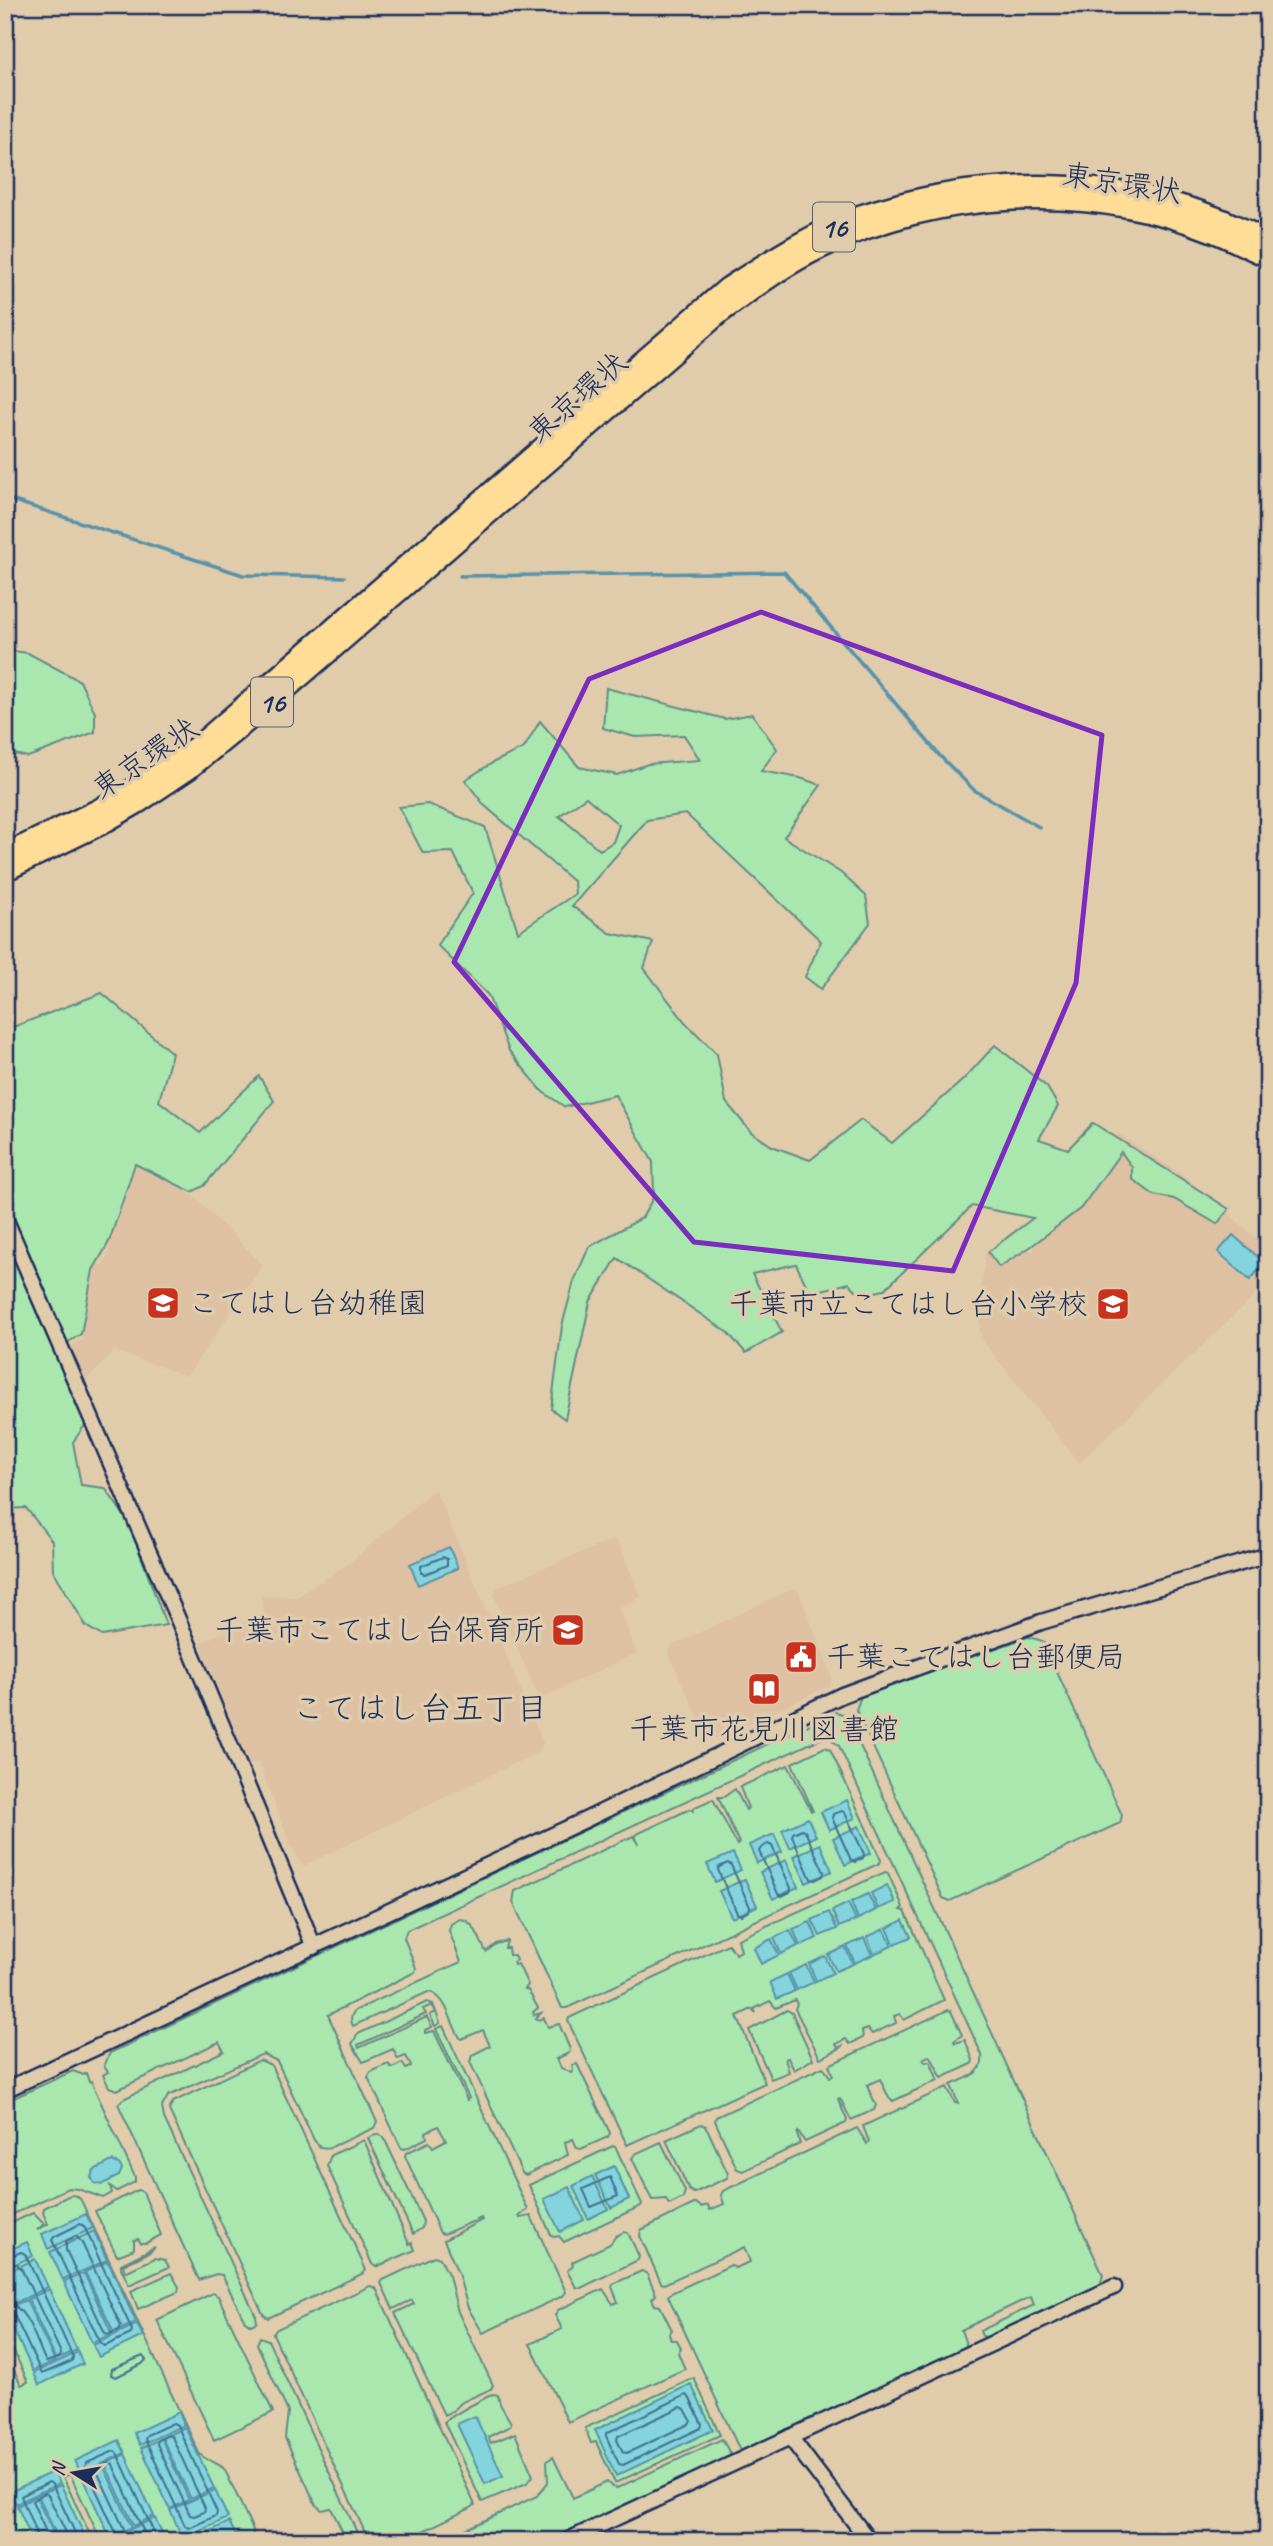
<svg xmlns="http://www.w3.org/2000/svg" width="1273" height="2546" font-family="Caveat,'Klee One',sans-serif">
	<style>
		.built { fill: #dec0a2 }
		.green { fill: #a9e7ae; stroke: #628b86; stroke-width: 2; fill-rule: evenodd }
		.water { fill: #83d4dd; stroke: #5992aa; stroke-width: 2 }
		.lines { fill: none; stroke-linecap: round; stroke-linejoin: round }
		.shore { stroke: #457191; stroke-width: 2 }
		.stream { stroke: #5992aa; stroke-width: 3.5 }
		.secondary-casing { stroke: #1b2f5e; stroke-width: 19 }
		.highway-casing { stroke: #1b2f5e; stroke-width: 24 }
		.secondary { stroke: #e0ccaa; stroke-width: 14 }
		.highway { stroke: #ffdd96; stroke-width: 19 }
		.marked { fill: none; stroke: #7b2cbf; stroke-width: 5; stroke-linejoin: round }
		.labels { text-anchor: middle; stroke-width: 7; stroke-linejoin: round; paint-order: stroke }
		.shield { fill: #e0ccaa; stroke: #565e75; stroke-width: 2 }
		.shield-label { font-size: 28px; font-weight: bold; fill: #1b2f5e }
		.street-label { font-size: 30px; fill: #1b2f5e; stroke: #e0ccaa }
		.poi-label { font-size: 30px; fill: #1b2f5e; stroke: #e0ccaa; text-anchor: start }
		.neighbourhood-label { font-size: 32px; fill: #1b2f5e; stroke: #e0ccaa }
	</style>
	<rect width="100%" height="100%" fill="#e0ccaa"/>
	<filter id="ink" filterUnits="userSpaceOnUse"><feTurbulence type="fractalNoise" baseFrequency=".0143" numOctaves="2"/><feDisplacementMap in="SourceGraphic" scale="14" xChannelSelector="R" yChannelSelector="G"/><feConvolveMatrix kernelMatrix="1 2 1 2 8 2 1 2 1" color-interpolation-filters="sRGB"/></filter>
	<g filter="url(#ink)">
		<g class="built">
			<path d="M1118,1134L1187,1178L1268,1248V1283L1079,1463L982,1340L979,1321L981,1287L986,1253L1032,1251Z"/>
			<path d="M140,1154L196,1199L263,1265L187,1376L114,1351L84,1383L67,1348L81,1341L96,1264L104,1265Z"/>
			<path d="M435,1489L543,1742L540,1751L303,1866L291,1845L258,1761L249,1765L200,1643L265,1613L261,1596L296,1597L348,1564Z"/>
			<path d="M612,1540L618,1542L641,1597L618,1608L637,1653L543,1697L537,1694L494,1595L497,1587Z"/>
			<path d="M792,1589L799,1592L832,1678L829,1686L715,1739L707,1736L668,1653L671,1646Z"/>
		</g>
		<g class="green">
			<path d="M5,650L28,653L80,681L95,713V732L28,757L5,752Z"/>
			<path d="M606,688L725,719L752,714L777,749L761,771L800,778L821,785L784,837L841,873L866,896L870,923L821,989L805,977L821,941L686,814L647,820L572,906L610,933L653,942L644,968L685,1022L717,1054L726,1102L751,1132L772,1146L810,1160L861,1120L892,1143L964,1079L995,1045L1047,1087L1058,1106L1039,1139L1068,1149L1093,1123L1229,1209L1217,1224L1174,1199L1154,1195L1132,1179V1167L1121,1152L1081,1208L1029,1248L999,1267L988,1252L1033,1218L972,1206L884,1290L861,1295L849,1283L810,1293L796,1264L752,1274L782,1332L746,1353L727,1332L617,1258L590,1302L565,1419L551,1409L562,1326L574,1281L589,1247L642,1218L654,1196L653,1162L615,1095L565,1107L543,1092L509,1051L488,995L437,945L473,893L453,852L423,853L399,807L428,804L485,827L518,932L575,894L574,882L485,806L465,780L494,762L524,748L540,721L579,767L617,775L648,764L700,760L684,735L635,737L603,728ZM586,797L619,825L613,842L600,850L559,816Z"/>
			<path d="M102,993L172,1053L159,1101L200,1133L259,1076L274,1101L204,1186L192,1192L135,1164L109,1242L93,1270L81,1334L56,1350L90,1418L73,1442L81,1485L105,1488L129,1523L166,1625L102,1636L86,1626L53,1570L52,1541L26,1508L5,1509V1030Z"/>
			<path d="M1028,1637L1043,1641L1122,1815L1120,1823L950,1901L943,1898L856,1710L861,1696Z"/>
			<path d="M836,1712L846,1715L1103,2275L1100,2285L987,2337L982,2336L980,2331L1034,2305L1031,2297L1024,2300L961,2330L967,2347L741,2453L668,2296L671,2293L731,2265L735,2268L750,2262L744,2247L664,2284L661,2283L640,2236L641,2230L696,2203L701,2207L708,2205L710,2210L724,2204L721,2195L723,2191L857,2128L867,2144L869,2142L863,2126L947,2087L955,2103H958L951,2085C966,2078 985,2074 982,2055L839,1746L830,1738L824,1737L407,1930L404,1938L416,1968L415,1972L328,2015L377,2122L374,2128L329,2148L320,2147L314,2140L277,2061L263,2054L168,2096L162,2107L164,2118L256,2316L257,2322L251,2325L245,2321L222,2275L216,2274L199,2280L118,2104L123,2099L224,2051L219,2042L117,2090L109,2087L103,2075L108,2072L104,2066L110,2053Z"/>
			<path d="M825,1747L830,1749L881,1860L880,1863L567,2008H562L513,1902L515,1891L633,1836L638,1844L635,1835L690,1809L693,1811L695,1807L713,1799L737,1845L739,1843L718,1797H724L735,1789L746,1810L748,1808L740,1787L788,1765L811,1811H813L792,1763Z"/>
			<path d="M885,1872L888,1873L903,1907L900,1910L905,1911L944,2000L904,2020L900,2014L894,2016L896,2023L872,2034L868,2029L862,2031L863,2038L850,2044L846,2039L836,2044L838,2048L842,2046L841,2048L820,2058L795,2009L797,2004L795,2000L776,2008L770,2001L754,2009L756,2013L752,2009L737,2016L765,2083L627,2145L568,2021L569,2018L728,1944L736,1954L741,1951L738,1939Z"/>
			<path d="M460,1919C474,1919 480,1941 486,1952L496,1944L507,1941L505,1948H508L509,1955H514L516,1960L513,1962L514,1965L518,1964L528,1985L525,1989L528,1990L538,2008L533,2012L534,2015L541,2013L536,2018L539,2020L544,2018L548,2027L559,2024L570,2049L569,2053L556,2059L561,2068L571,2073L573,2072L572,2065L577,2064L610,2133L608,2137L581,2149L577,2148L573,2139L565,2142L568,2155L526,2175L522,2173L470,2062L472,2055L490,2046L483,2030L461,2039C450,2025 448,1995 428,1992L353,2026C350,2020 351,2014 356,2010L461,1962L449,1931L451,1924Z"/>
			<path d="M427,2002L433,2004L440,2023L435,2026L430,2015L436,2012L432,2005L423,2009L426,2014L358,2045L359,2048L427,2017L432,2027L425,2030V2033L434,2031L467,2100L469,2098L436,2029L443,2026L528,2210L519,2216L520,2218L531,2216L566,2292L563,2296L483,2333L468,2308L458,2273L444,2240L482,2220L481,2218L444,2234L440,2233L405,2156L406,2153L429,2142L433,2147L446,2140L438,2126L426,2132L427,2138L405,2149L401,2148L368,2077L371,2072L388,2064L392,2068L402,2063L406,2069L411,2066L406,2056L398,2059L393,2049L363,2062L352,2044L358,2034Z"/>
			<path d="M787,2010L792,2013L813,2059L794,2070L788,2058L785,2059L789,2072L771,2079L749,2030Z"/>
			<path d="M948,2010L951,2011L962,2035L954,2041L955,2043L965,2040L973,2060L972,2064L942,2078L931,2057L928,2056L923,2059L925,2062L930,2061L938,2080L893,2101L889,2098L880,2079L867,2085L876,2105L874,2110L851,2120L840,2098L838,2099L847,2120L846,2123L805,2142L798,2132L797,2134L800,2144L743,2171L737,2169L715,2121L716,2117L823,2067L830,2077L833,2076L829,2065Z"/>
			<path d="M260,2060L271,2065L366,2270L362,2274L268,2318L263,2314L169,2110L173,2102Z"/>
			<path d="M73,2071L83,2075L86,2073L89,2082L91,2081L135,2177V2182L117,2191L110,2186L112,2193L103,2198L78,2189L68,2188L5,2218V2102Z"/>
			<path d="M701,2124L706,2126L728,2174L727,2178L694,2193L689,2190L666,2140Z"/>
			<path d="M378,2134L384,2138L423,2221L422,2228L413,2234L368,2138Z"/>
			<path d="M364,2140L409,2244L412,2243L415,2250L376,2267L372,2264L327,2166L331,2155Z"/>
			<path d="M661,2142L685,2191L683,2198L669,2205L666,2199L652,2200L632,2158L635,2154Z"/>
			<path d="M613,2146L616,2148L642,2204L641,2206L564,2242L559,2236L554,2237L551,2235L529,2185Z"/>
			<path d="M138,2190L143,2192L161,2235L146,2243H141L138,2239L134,2240V2249L117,2256L95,2211Z"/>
			<path d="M70,2195L77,2196L81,2200L199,2453C206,2462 218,2461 225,2470L253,2530L252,2541H101L70,2474L63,2477L93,2541H5V2351L21,2385L28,2382L5,2332V2226L33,2213L44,2224L37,2230L48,2224L43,2213L44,2208Z"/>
			<path d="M624,2232L628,2233L639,2256L638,2260L581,2288L576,2287L567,2271L573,2265L572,2262L610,2244L616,2236Z"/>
			<path d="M155,2247L150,2252L123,2265L125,2272L155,2258L165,2260L169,2267L129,2285L121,2268V2264Z"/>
			<path d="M434,2256L440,2258L449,2276L458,2312L493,2385L491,2389L462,2402L454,2410L444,2415L395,2313L414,2304L412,2300L393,2309L381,2283L383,2280Z"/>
			<path d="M642,2271L647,2274L656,2295L652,2299L655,2305L660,2306L672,2330L669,2334L671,2340H677L681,2348L678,2353L685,2369L568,2422L530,2344L562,2329L555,2315L558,2310L603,2289L613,2304L618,2302L612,2287L613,2284Z"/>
			<path d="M171,2273L179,2287L178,2292L138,2309L131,2291Z"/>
			<path d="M370,2286L376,2288L475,2505L471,2508L402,2541H369L273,2334L277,2329Z"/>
			<path d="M213,2293L218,2296L273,2412L214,2440L157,2320Z"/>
			<path d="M260,2337L268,2340L361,2541H347L331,2508L322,2510L316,2505L285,2438L288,2412L257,2344Z"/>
			<path d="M694,2378L720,2435L615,2483L596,2442L591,2443L585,2428Z"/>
			<path d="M493,2394L498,2395L500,2404L511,2423L510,2426L488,2437L491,2443L515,2433L533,2476L527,2483L482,2502L444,2422C459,2411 475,2403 493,2394Z"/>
			<path d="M722,2439L732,2457L551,2541H440L537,2496L548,2482L547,2461L553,2457L573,2498L607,2482L612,2487L617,2488Z"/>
		</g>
		<g class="water">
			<path d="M1233,1235L1265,1263L1250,1280L1218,1252Z"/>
			<path d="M449,1547L458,1568L418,1585L410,1564Z"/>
			<path d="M847,1800L855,1818L829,1830L821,1812Z"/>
			<path d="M808,1818L816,1836L790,1848L782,1830Z"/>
			<path d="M859,1826L871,1853L845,1865L833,1838Z"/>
			<path d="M774,1834L782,1852L757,1863L749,1845Z"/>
			<path d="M820,1844L832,1871L806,1883L794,1856Z"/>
			<path d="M733,1853L741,1870L715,1882L707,1864Z"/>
			<path d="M786,1860L798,1887L773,1899L760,1872Z"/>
			<path d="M745,1879L757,1906L732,1918L719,1891Z"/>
			<path d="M887,1885L895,1902L878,1909L871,1893Z"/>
			<path d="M868,1894L876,1910L858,1919L851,1902Z"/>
			<path d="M848,1903L856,1920L839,1927L832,1911Z"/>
			<path d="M829,1912L837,1929L820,1936L812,1920Z"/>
			<path d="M903,1920L911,1937L894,1944L887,1928Z"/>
			<path d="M810,1922L817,1938L800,1946L793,1929Z"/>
			<path d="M884,1929L892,1946L874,1954L867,1937Z"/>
			<path d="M790,1930L798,1946L781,1954L774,1938Z"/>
			<path d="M864,1938L872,1955L855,1963L847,1946Z"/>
			<path d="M771,1939L779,1955L761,1964L754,1948Z"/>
			<path d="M845,1947L853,1964L836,1971L828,1955Z"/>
			<path d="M825,1956L833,1973L816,1981L809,1964Z"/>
			<path d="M806,1965L814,1982L797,1990L789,1973Z"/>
			<path d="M787,1974L795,1991L777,1999L770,1982Z"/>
			<path d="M112,2161L119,2164L122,2169L119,2176L101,2185L94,2183L91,2177L94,2170Z"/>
			<path d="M614,2166L629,2199L611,2208L595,2175Z"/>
			<path d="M592,2176L608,2209L588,2219L573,2186Z"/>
			<path d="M569,2187L584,2220L560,2232L544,2199Z"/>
			<path d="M86,2214L93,2228L48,2249L42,2234Z"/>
			<path d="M94,2231L107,2260L63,2280L50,2252Z"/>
			<path d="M27,2242L33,2256L5,2269V2252Z"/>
			<path d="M35,2259L48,2287L5,2308V2273Z"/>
			<path d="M108,2261L136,2322L114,2333L85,2272Z"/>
			<path d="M84,2273L112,2334L92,2343L64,2282Z"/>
			<path d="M49,2289L77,2350L56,2360L28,2299Z"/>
			<path d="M26,2300L55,2361L33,2371L5,2312V2309Z"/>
			<path d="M137,2324L143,2336L99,2357L93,2345Z"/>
			<path d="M78,2352L83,2364L39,2385L34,2373Z"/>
			<path d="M691,2384L713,2430L616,2476L595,2430Z"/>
			<path d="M179,2412L184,2425L140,2445L134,2433Z"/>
			<path d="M475,2416L503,2476L485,2484L457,2424Z"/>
			<path d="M185,2427L214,2488L191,2499L162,2438Z"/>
			<path d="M161,2438L189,2500L170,2509L141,2448Z"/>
			<path d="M119,2440L125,2453L81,2474L75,2461Z"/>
			<path d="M125,2454L154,2516L134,2526L105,2464Z"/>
			<path d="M103,2465L132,2527L110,2537L81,2475Z"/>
			<path d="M54,2471L60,2483L16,2504L10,2492Z"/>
			<path d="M61,2485L87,2541H59L38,2495Z"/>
			<path d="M215,2490L228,2518L183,2539L170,2510Z"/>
			<path d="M36,2496L57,2541H33L17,2506Z"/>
			<path d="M155,2518L166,2541H112L111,2538Z"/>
			<path d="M229,2522L236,2535L225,2541H189Z"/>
		</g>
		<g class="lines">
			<g class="shore">
				<path d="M443,1557L447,1559V1565L425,1574L421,1573V1566Z"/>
				<path d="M842,1811L845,1813L864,1854L863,1858L855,1862L851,1860L832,1818L833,1814Z"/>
				<path d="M802,1829L805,1831L824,1872L823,1876L815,1880L811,1879L792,1836L793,1833Z"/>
				<path d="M768,1844L772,1846L791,1888L790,1892L782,1896L778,1894L759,1851L761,1848Z"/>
				<path d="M728,1863L731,1865L750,1907L749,1911L741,1915L737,1913L718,1870L719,1867Z"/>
				<path d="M610,2177L618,2196L591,2207L583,2189Z"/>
				<path d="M80,2224L84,2226L132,2330L131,2334L105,2346L101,2344L52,2240L54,2237Z"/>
				<path d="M76,2236L82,2243L121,2326L119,2330L109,2334L105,2333L66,2250V2241Z"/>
				<path d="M5,2258L21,2252L25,2254L73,2357L72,2361L42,2374L14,2315L5,2311"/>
				<path d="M5,2266L17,2264L22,2270L61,2353L60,2357L46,2362C37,2344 27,2304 5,2302"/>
				<path d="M143,2356L146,2360L142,2364L116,2377L111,2375L112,2369Z"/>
				<path d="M686,2395L689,2397L702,2424L701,2428L623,2465L619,2464L606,2436V2433Z"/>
				<path d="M681,2407L685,2409L691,2420L689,2424L627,2453L623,2452L617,2440L618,2436Z"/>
				<path d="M173,2423L177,2425L217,2512L216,2516L189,2528L185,2526L145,2439L147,2435Z"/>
				<path d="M168,2435L172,2437L205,2508L204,2512L194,2516L190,2515L157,2444L158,2440Z"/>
				<path d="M39,2541L21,2496L49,2482L52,2484L79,2541"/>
				<path d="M48,2541L46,2532L32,2501L45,2493L48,2495L70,2541"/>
				<path d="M118,2541L117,2535L85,2466L87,2463L114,2451L117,2453L158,2541"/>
				<path d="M127,2541L125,2531L97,2471L98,2468L109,2463L113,2465L148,2541"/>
			</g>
			<g class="stream">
				<path d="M5,498L243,575L344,577"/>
				<path d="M460,576L784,572L940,756L974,790L1039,827"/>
			</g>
			<defs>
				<g id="secondary">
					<path d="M5,1218L180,1624L314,1947"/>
					<path d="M5,2090L585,1820L842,1695L1041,1622L1268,1555"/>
					<path d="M790,2437L869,2541"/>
					<path d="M566,2541L1114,2287"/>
				</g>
				<g id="highway">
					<path d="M5,854L99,809L161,772L202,742L727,288C769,261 811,233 858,216C989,171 1144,173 1268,241"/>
					<path d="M5,871L100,825L138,803L189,769L276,698L719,314C752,290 784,265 821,248C939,191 1087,183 1210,231C1229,238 1249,249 1268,257"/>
				</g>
			</defs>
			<use href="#secondary" class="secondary-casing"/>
			<use href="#highway" class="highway-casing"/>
			<use href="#secondary" class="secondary"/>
			<use href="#highway" class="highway"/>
		</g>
	</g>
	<path class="marked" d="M761,612L1102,735L1076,983L953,1271L694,1242L454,962L589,679Z"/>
	<defs>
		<symbol id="school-square" viewBox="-11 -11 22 22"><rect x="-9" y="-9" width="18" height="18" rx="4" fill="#c8321e" stroke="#e0ccaa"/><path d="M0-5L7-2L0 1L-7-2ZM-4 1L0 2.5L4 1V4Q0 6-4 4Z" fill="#fff"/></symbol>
		<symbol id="civic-square" viewBox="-11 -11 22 22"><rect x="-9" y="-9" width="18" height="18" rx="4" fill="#c8321e" stroke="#e0ccaa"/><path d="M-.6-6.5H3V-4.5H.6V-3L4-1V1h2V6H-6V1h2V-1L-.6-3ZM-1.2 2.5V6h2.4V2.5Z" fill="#fff"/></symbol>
		<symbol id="library-square" viewBox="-11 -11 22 22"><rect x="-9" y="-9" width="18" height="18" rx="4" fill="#c8321e" stroke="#e0ccaa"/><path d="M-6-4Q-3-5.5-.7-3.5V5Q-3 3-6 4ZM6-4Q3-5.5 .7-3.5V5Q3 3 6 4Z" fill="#fff"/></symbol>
	</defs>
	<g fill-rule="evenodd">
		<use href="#school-square" x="144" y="1284" width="38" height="38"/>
		<use href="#school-square" x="1094" y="1285" width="38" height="38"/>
		<use href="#school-square" x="549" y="1611" width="38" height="38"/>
		<use href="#civic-square" x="782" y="1638" width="38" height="38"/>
		<use href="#library-square" x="745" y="1670" width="38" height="38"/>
	</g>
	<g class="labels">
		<g class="shield">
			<rect x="813" y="202.5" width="42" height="49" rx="5"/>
			<rect x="251" y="677.5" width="42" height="49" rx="5"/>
		</g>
		<g class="shield-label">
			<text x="834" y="237">16</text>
			<text x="272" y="712">16</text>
		</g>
		<g class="street-label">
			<text transform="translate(1122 183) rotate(9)" y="10">東京環状</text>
			<text transform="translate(577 397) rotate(-41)" y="10">東京環状</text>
			<text transform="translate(145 758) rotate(-34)" y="10">東京環状</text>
		</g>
		<g class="poi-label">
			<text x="188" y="1313">こてはし台幼稚園</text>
			<text x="1088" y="1314" text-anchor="end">千葉市立こてはし台小学校</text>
			<text x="544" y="1640" text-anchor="end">千葉市こてはし台保育所</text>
			<text x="826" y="1667">千葉こてはし台郵便局</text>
			<text x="764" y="1739" text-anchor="middle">千葉市花見川図書館</text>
		</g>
		<g class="neighbourhood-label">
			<text x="420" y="1719">こてはし台五丁目</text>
		</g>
	</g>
	<rect width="1273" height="2546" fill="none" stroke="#e0ccaa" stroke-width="28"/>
	<rect x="14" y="14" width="1245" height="2518" fill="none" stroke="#1b2f5e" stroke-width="2.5" filter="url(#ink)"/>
	<g transform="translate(74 2473) rotate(281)" stroke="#e0ccaa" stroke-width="5" paint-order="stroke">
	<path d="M0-5L12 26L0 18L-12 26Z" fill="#1b2f5e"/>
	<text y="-10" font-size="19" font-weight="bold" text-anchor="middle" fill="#1b2f5e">N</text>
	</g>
</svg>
